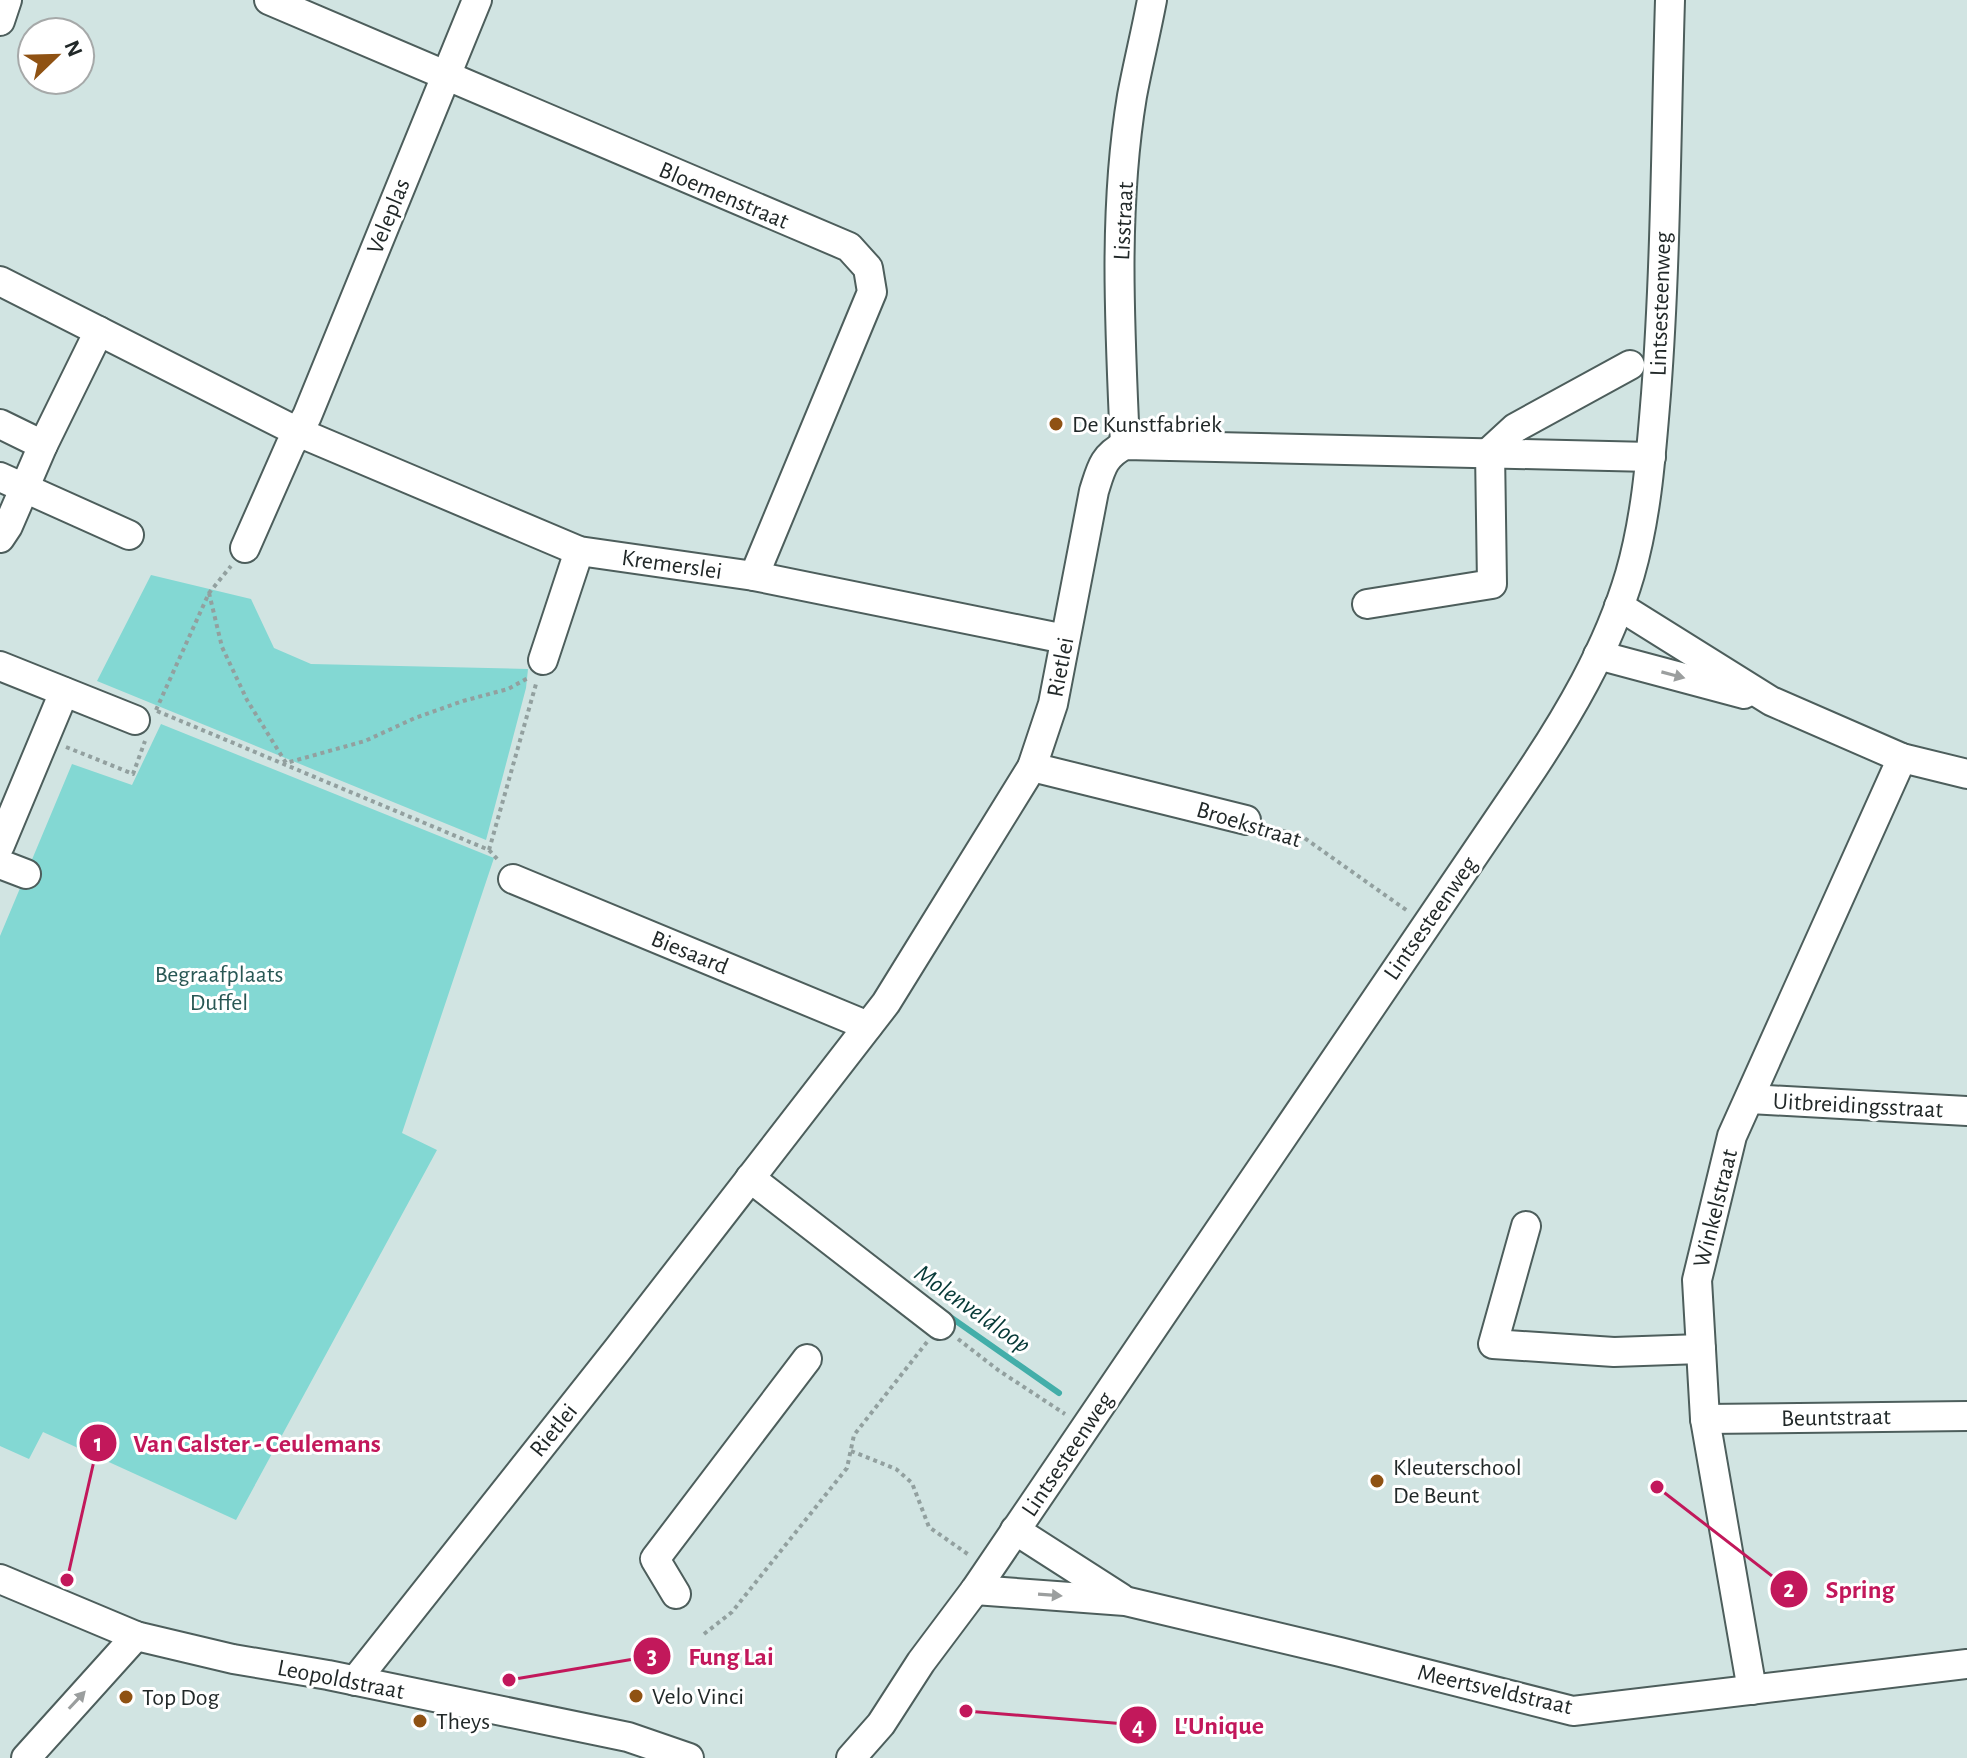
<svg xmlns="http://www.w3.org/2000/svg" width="1967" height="1758" font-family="'Alegreya Sans',sans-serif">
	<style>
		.green { fill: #83d8d3 }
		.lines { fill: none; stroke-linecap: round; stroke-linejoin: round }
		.stream { stroke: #43aea9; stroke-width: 6 }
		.minor-casing { stroke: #4d5e5c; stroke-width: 32 }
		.path { stroke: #92a09f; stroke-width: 4; stroke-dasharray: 4 4; stroke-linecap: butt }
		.minor { stroke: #fff; stroke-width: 28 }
		.oneway { fill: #9b9e9e }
		.poi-dot { fill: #8f5213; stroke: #fff; stroke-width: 3 }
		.labels { text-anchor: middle; stroke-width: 6; stroke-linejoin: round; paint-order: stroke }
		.street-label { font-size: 24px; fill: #212828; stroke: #fff }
		.poi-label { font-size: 24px; fill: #212828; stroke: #fff; text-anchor: start }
		.park-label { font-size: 24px; fill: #285754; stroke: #fff }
		.water-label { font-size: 26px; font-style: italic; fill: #063937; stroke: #fff }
		.leader { fill: none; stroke: #c2185b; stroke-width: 3 }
		.callout-dot { fill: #c2185b; stroke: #fff; stroke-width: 3 }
		.mark-label { font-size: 24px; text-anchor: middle; font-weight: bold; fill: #fff }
		.callout-label { font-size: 26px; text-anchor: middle; font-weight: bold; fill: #c2185b; stroke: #fff; stroke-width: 6; stroke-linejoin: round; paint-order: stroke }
	</style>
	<rect width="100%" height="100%" fill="#d1e4e2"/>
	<g class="green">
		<path d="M151,575L251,599L274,648L311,664L528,669L526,688L486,840L97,681Z"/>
		<path d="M161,724L494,858L402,1133L437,1150L236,1520L43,1432L29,1459L0,1446V936L72,764L132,785Z"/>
	</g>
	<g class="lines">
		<path class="stream" d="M946,1314L1059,1393"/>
		<defs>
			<g id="minor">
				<path d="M269,0L849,247L868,268L872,292L754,576"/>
				<path d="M0,21L7,0"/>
				<path d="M0,281L298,432L579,551L754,576L1065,639"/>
				<path d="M0,424L43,445"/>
				<path d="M1125,445C1120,330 1113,210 1132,96C1138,64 1146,32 1152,0"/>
				<path d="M0,477L129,535"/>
				<path d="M0,538L8,526L43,445L99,331"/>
				<path d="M245,548L290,446L307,416L477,0"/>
				<path d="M1367,604L1492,584L1490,451L1515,428L1630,365"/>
				<path d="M1619,606L1771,701L1902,758L1967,774"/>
				<path d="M1598,655L1744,694"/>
				<path d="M543,660L579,551"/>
				<path d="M0,666L135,720"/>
				<path d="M1032,767L1246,820"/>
				<path d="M0,845L64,692"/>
				<path d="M0,864L26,874"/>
				<path d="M513,879L868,1026"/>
				<path d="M1750,1099L1967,1111"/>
				<path d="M750,1178L940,1325"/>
				<path d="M1526,1226L1493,1344L1614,1352L1701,1349"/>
				<path d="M1705,1419L1967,1416"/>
				<path d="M1015,1530L1121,1598"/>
				<path d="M0,1579L136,1636L233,1659L328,1675L628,1737L689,1758"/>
				<path d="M975,1590L1125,1601L1340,1652L1573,1711L1967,1664"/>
				<path d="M676,1594L655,1559L807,1359"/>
				<path d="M355,1681L618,1349L886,1003L1032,767L1053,704L1094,491C1101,469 1103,456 1125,445L1651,457"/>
				<path d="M1752,1690L1705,1419L1697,1280L1732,1136L1902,758"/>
				<path d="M26,1758L136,1636"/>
				<path d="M851,1758L881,1724L921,1662L975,1590L1523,783C1567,718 1608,649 1630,574C1647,515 1651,454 1656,394C1666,263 1666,131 1670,0"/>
			</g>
		</defs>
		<use href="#minor" class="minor-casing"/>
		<g class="path">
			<path d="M209,593L222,647L247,700L286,763L365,741L415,718L463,701L508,689L528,678"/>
			<path d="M156,710L209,593L231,566"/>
			<path d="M157,711L489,850L499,861"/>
			<path d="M66,747L133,774L145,741"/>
			<path d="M1267,826L1303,837L1409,912"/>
			<path d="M489,850L536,684"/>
			<path d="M958,1339L998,1370L1065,1414"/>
			<path d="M851,1451L896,1469L912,1483L929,1527L969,1555"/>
			<path d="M704,1634L732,1612L847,1468L854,1435L927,1342"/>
		</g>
		<use href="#minor" class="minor"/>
	</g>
	<defs><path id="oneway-solid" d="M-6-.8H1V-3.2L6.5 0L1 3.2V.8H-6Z" transform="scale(2)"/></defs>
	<g class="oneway">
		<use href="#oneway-solid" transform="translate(1673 675) rotate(15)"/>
		<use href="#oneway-solid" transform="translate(1050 1595) rotate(4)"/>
		<use href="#oneway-solid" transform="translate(77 1700) rotate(-47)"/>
	</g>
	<g class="poi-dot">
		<circle cx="1056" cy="424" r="8"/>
		<circle cx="1377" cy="1481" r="8"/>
		<circle cx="636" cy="1696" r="8"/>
		<circle cx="126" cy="1697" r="8"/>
		<circle cx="420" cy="1721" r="8"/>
	</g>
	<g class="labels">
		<g class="street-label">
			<text transform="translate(724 195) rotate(23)" y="8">Bloemenstraat</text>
			<text transform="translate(388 216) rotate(-68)" y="8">Veleplas</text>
			<text transform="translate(1123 221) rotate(-87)" y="8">Lisstraat</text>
			<text transform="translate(1660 304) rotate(-88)" y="8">Lintsesteenweg</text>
			<text transform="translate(672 564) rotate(8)" y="8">Kremerslei</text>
			<text transform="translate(1060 667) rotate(-79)" y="8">Rietlei</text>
			<text transform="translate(1249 824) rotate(17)" y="8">Broekstraat</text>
			<text transform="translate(1430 918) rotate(-55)" y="8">Lintsesteenweg</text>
			<text transform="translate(690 952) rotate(22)" y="8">Biesaard</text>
			<text transform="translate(1858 1105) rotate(3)" y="8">Uitbreidingsstraat</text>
			<text transform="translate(1715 1208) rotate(-76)" y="8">Winkelstraat</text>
			<text transform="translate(1836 1417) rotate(-1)" y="8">Beuntstraat</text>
			<text transform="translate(553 1430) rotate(-51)" y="8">Rietlei</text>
			<text transform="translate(1067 1454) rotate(-56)" y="8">Lintsesteenweg</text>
			<text transform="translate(341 1679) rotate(11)" y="8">Leopoldstraat</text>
			<text transform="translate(1495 1689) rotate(13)" y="8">Meertsveldstraat</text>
		</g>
		<g class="poi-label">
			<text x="1072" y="432">De Kunstfabriek</text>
			<text x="1393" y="1475">Kleuterschool<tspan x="1393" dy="28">De Beunt</tspan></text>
			<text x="652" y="1704">Velo Vinci</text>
			<text x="142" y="1705">Top Dog</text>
			<text x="436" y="1729">Theys</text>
		</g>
		<g class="park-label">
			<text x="219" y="982">Begraafplaats<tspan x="219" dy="28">Duffel</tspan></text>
		</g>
		<g class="water-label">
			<text transform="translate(973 1308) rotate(35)" y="9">Molenveldloop</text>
		</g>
	</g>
	<path class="leader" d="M67 1580L98 1443M1657 1487L1789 1589M509 1680L652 1656M966 1711L1138 1725"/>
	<g class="callout-dot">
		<circle cx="67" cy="1580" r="8"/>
		<circle cx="1657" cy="1487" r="8"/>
		<circle cx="509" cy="1680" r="8"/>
		<circle cx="966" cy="1711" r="8"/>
		<circle cx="98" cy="1443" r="20"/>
		<circle cx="1789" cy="1589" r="20"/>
		<circle cx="652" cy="1656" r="20"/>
		<circle cx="1138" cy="1725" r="20"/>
	</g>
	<g class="mark-label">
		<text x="98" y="1451">1</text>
		<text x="1789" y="1597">2</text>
		<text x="652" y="1664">3</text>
		<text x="1138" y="1734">4</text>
	</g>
	<g class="callout-label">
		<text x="257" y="1452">Van Calster - Ceulemans</text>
		<text x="1860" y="1598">Spring</text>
		<text x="731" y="1665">Fung Lai</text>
		<text x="1219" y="1734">L'Unique</text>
	</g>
	<g transform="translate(56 56) rotate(67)"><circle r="38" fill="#ffffff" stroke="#a6a9a9" stroke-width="2"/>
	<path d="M0-6L14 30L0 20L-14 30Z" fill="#8f5213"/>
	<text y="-12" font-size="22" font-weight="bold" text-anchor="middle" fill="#212828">N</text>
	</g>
</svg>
